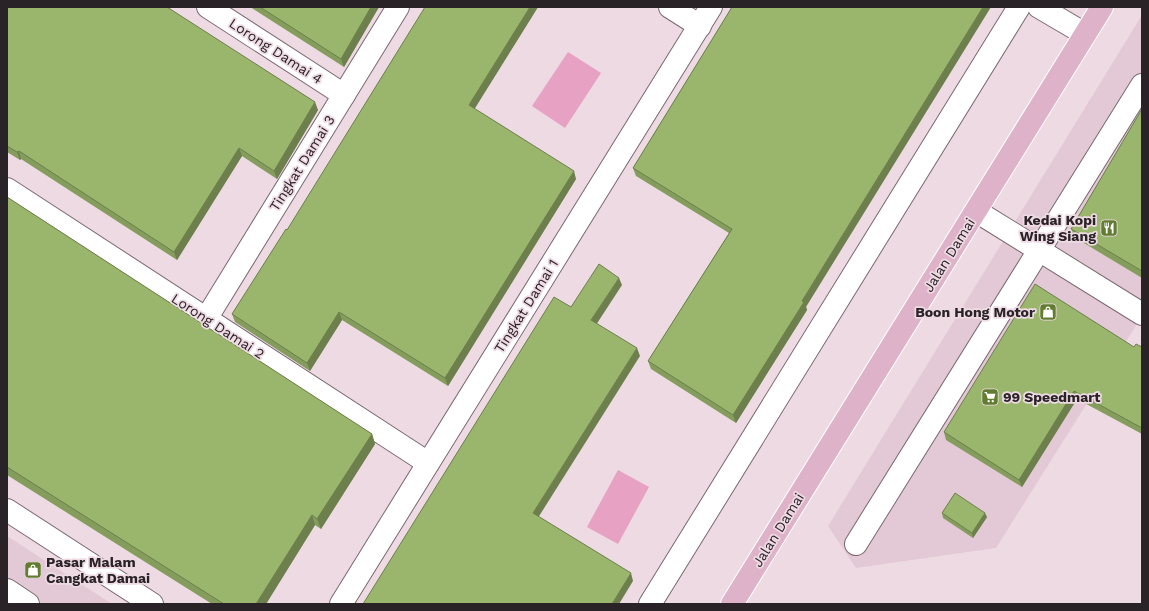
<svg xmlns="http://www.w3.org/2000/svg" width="1149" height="611" font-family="'Work Sans',sans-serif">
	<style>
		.built { fill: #e3c9d5 }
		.green { fill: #e6a1c3 }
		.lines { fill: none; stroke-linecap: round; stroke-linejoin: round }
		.minor-casing { stroke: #7b6971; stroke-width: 24 }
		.major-casing { stroke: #fff; stroke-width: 24 }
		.minor { stroke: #fff; stroke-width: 22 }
		.major { stroke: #deb2c8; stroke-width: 22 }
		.wall { fill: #849d5d }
		.shaded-wall { fill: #6c7f4c }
		.building { fill: #9ab66c; stroke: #6c7f4c }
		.labels { text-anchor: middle; stroke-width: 3.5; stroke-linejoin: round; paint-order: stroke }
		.street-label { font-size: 14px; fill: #292226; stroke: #eedae3 }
		.poi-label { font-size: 14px; font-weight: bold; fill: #292226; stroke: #eedae3; text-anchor: end }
	</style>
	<rect width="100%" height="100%" fill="#eedae3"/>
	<g class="built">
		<path d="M1142,15V316L996,548L856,568L828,526Z"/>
		<path d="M7,536L112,604H7Z"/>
	</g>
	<g class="green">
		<path d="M568,52L601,73L565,128L532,106Z"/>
		<path d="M618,470L649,487L618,544L587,527Z"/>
	</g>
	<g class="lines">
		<defs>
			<g id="minor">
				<path d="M208,7L344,95"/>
				<path d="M670,7L700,26"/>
				<path d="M1039,7L1085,34"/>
				<path d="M7,189L428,463"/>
				<path d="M976,211L1142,314"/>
				<path d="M206,319L398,7"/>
				<path d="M7,510L152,604"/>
				<path d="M856,544L1142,85"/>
				<path d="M7,590L28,604"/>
				<path d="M341,604L711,7"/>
				<path d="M650,604L1019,7"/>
			</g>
			<path id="major" d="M732,604L1102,7"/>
		</defs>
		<use href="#minor" class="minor-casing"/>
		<use href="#major" class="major-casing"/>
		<use href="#minor" class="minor"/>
		<use href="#major" class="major"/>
	</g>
	<g class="wall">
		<path d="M7,7L318,110L277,179L242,156L177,260L21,159L20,160L7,152Z"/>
		<path d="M250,7H379L344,67Z"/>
		<path d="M538,7L474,109L576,179L448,386L342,320L310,371L235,322L232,314L287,230Z"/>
		<path d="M732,7L807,310L736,423L651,369L648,361L729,233L636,176L633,168Z"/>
		<path d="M1142,109V278L1074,237L1071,229Z"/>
		<path d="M7,197L372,434L375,444L321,529L315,525L266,604H212L7,475Z"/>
		<path d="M1134,347H1142V434L1077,399L1022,487L946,440L944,432Z"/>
		<path d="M942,513L987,517L973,538L943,518Z"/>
	</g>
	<g class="shaded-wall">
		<path d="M371,7H379L344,67L341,59Z"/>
		<path d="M530,7H538L472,113L469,105Z"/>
		<path d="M983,7H991L806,307L807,310L736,423L733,415L802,301Z"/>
		<path d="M315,102L318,110L277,179L274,171Z"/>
		<path d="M239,148L242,156L177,260L174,252Z"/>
		<path d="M19,151L21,159L20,160L17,152Z"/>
		<path d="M574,171L576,179L448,386L445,378Z"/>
		<path d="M619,278L622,285L594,328L591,320Z"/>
		<path d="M339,312L342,320L310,371L307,363Z"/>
		<path d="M637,348L640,356L536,521L533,513Z"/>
		<path d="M1074,391L1077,399L1022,487L1019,480Z"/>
		<path d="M372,434L375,444L321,529L317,519Z"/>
		<path d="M985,513L987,517L973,538L972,533Z"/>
		<path d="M312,515L315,525L266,604H256Z"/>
		<path d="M631,573L633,581L619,604H612Z"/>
	</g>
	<g class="building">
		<path d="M7,7H167L315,102L274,171L239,148L174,252L19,151L17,152L7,146Z"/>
		<path d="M260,7H371L341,59Z"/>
		<path d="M425,7H530L469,105L574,171L445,378L339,312L307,363L232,314L286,229L287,230Z"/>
		<path d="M732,7H983L802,301L804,302L733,415L648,361L732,229L633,168Z"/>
		<path d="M1142,109V271L1071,229Z"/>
		<path d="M7,197L372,434L317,519L312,515L256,604H224L7,467Z"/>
		<path d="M599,264L619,278L591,320L637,348L533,513L631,573L612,604H363L554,297L571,307Z"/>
		<path d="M1035,284L1134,347L1136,344L1142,347V428L1074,391L1019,480L944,432Z"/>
		<path d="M955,493L985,513L972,533L942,513Z"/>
	</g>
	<defs>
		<symbol id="restaurant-square" viewBox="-11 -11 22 22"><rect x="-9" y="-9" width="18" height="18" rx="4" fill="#627d31" stroke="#eedae3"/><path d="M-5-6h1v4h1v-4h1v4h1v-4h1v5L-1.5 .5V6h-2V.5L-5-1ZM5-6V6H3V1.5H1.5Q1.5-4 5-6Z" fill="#fff"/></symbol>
		<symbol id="shop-square" viewBox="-11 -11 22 22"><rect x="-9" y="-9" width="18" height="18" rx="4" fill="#627d31" stroke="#eedae3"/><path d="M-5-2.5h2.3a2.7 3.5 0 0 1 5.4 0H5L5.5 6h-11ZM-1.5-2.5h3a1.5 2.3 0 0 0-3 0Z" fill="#fff"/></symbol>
		<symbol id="supermarket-square" viewBox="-11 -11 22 22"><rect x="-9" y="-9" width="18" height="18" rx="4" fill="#627d31" stroke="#eedae3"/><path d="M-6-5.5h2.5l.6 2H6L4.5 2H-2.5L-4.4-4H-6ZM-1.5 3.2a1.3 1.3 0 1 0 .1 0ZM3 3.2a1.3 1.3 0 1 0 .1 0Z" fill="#fff"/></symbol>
	</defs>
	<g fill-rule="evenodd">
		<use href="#restaurant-square" x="1099" y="218" width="20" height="20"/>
		<use href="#shop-square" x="1038" y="302" width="20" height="20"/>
		<use href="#supermarket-square" x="980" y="387" width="20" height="20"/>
		<use href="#shop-square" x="23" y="560" width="20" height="20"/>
	</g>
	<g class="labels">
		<g class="street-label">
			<text transform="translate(276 51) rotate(33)" y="5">Lorong Damai 4</text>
			<text transform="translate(302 163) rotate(-58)" y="5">Tingkat Damai 3</text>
			<text transform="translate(949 255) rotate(-58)" y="5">Jalan Damai</text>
			<text transform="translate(526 306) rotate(-58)" y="5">Tingkat Damai 1</text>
			<text transform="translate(218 326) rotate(33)" y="5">Lorong Damai 2</text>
			<text transform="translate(778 530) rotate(-58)" y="5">Jalan Damai</text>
		</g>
		<g class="poi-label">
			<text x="1096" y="225">Kedai Kopi<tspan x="1096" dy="16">Wing Siang</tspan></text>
			<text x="1035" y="317">Boon Hong Motor</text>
			<text x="1003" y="402" text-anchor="start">99 Speedmart</text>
			<text x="46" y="567" text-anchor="start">Pasar Malam<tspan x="46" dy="16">Cangkat Damai</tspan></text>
		</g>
	</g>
	<rect width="1149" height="611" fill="none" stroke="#292226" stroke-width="16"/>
</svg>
